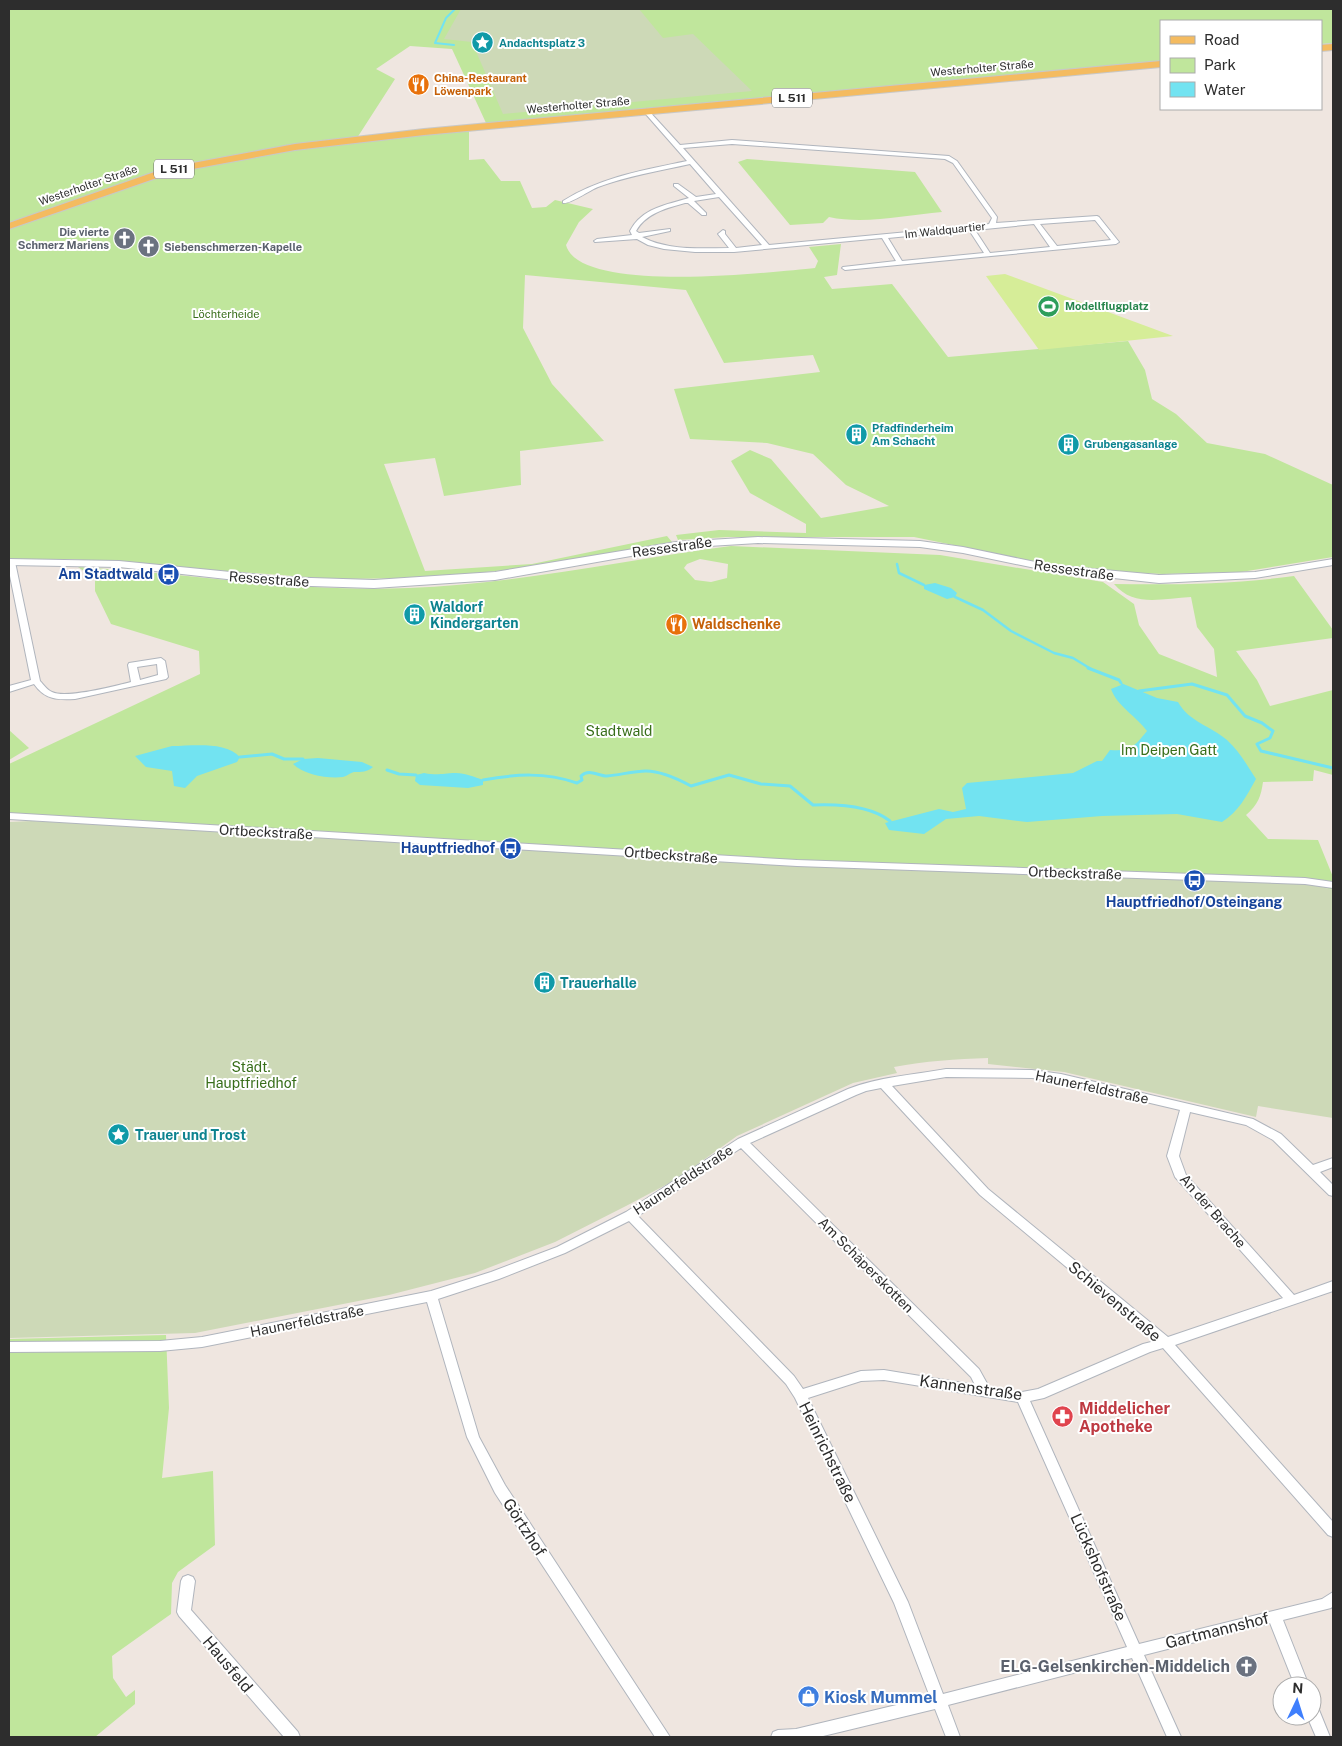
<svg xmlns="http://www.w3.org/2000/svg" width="1342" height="1746" font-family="'Public Sans',sans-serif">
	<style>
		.green { fill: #c0e69c; fill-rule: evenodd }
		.cemetery { fill: #cdd9b7 }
		.pitch { fill: #d6ed98 }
		.water { fill: #72e3f1 }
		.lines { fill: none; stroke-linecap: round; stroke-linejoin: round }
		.stream-far2 { stroke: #72e3f1; stroke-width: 2 }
		.stream-far1 { stroke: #72e3f1; stroke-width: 2.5 }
		.stream { stroke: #72e3f1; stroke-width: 3 }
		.minor-casing { stroke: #b0b5bd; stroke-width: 2 }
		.secondary-casing { stroke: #b0b5bd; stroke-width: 2 }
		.primary-casing { stroke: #c8c8c8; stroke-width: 2 }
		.minor { fill: #fff; fill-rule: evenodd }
		.secondary { fill: #fff; fill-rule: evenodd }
		.primary { fill: #f4bb60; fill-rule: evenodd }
		.labels { text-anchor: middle; stroke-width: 4; stroke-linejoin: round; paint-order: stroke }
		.far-culture-label { font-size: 11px; font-weight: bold; fill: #0d838f; stroke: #fff; text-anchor: start }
		.far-street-label { font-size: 11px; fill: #2d2d2d; stroke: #fff }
		.far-food-label { font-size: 11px; font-weight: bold; fill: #c56008; stroke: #fff; text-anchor: start }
		.far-worship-label { font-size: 11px; font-weight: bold; fill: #5b616d; stroke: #fff; text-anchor: end }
		.far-leisure-label { font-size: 11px; font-weight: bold; fill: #27864d; stroke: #fff; text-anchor: start }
		.far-park-label { font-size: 11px; fill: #386e1a; stroke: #fff }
		.shield { fill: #fff; stroke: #6c6c6c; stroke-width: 1 }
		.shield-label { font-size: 12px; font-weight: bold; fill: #2d2d2d }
		.street-label { font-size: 14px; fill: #2d2d2d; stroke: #fff }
		.transit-label { font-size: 14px; font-weight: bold; fill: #164399; stroke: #fff; text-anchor: end }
		.culture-label { font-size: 14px; font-weight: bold; fill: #0d838f; stroke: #fff; text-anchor: start }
		.food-label { font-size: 14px; font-weight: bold; fill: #c56008; stroke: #fff; text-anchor: start }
		.park-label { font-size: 14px; fill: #386e1a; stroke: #fff }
		.near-street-label { font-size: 16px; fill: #2d2d2d; stroke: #fff }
		.near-health-label { font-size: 16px; font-weight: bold; fill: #be3a42; stroke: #fff; text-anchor: start }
		.near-worship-label { font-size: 16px; font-weight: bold; fill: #5b616d; stroke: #fff; text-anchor: end }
		.near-shop-label { font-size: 16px; font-weight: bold; fill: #366cbe; stroke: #fff; text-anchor: start }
	</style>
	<rect width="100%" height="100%" fill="#efe6e0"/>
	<g class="green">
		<path d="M9,9H1333V43L1321,44V21H1161V61L486,123L452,49L410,46L376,69L395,79L357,138L469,131V160L484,159L501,181H520L532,208L546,207L555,200L593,209L579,222L566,245C579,295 772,272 815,268L818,261L809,247L841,244L837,275L824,277L832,289L892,284L948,357L1128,341L1145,370L1152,399L1176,414L1207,443L1265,454L1333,485V557L1241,572L1163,574L1104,571L1027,560L914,537H728L678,540L676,535L719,530L806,533V524L750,493L731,461L750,450L771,459L821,518L889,506L846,485L813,454L767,443L690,439L674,389L820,372L813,355L724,363L686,290L525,275L523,328L552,384L604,441L520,451L521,485L444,496L435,458L384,464L425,571L532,564L667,536L672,542L534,567L427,578L332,579L70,559H9Z"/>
		<path d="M747,159L915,172L942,212C905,215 865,225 829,217L823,223L790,225L738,162Z"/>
		<path d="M731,546L940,555L1103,582L1134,604L1139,625L1159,654L1217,677L1214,649L1197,627L1191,597C1163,598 1134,608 1114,584C1175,585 1234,584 1294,576L1333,630V638L1236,651L1257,680L1270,706L1333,690V775L1314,770L1313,781L1263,782C1261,796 1258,805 1246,815L1268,839L1318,840L1333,877V890L1306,883L800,862L9,814V764L200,674L199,651L111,624L95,591V579L78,567C189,573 298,593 409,588C517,584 623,560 731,546ZM700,559L728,564L727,578L711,582L695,580L684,568L687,564Z"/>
		<path d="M9,730L29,748L9,760Z"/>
		<path d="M166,1335L169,1408L162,1478L213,1471L215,1545L178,1572L172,1583L171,1614L112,1656L113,1678L126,1697L135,1690V1704L95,1737H9V1339Z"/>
	</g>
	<g class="cemetery">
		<path d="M461,9H639L663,38L693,34L752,91L503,114L472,42L444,39Z"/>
		<path d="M32,821L571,851L1306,883L1333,890V1118L1258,1106L1256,1117L1064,1072L988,1064V1058C956,1059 925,1061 894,1067L897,1073L853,1083L737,1136L677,1179L626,1206L555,1242L475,1273L389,1295L195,1333L9,1338V822Z"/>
	</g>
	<path class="pitch" d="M1005,274L1173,336L1039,350L986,276Z"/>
	<g class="water">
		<path d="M935,583L951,588L957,593L955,597L947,599L924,589V585Z"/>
		<path d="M1121,683L1157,698L1178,702C1189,722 1211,726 1227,740C1239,751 1247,765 1256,779C1246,797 1239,811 1222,822L1177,814L1102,816L1027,822L979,816L946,819L924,834L889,830L885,823L939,809L953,812L966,809L962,788L967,783L1073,773L1097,761H1102L1110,750C1130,752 1135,746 1147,731C1136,716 1117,706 1111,689L1121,685Z"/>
		<path d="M172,746C193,746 225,741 240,757L237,762L197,776L185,788L174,786L172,771L146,767L135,756Z"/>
		<path d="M318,758L362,762L373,767C367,772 362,772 354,772C350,773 347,776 343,777C329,779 304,775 293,764L303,759Z"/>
		<path d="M424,773C440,776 442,773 456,773C465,773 475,777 483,780V785L468,788L420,785L415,781L416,775Z"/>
	</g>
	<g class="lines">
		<path class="stream-far2" d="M454,45L435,43L446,18L455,9"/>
		<g class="stream-far1">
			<path d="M897,564L899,573L924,585"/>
			<path d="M955,597L983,610L1011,631L1054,653L1073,658L1091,669"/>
		</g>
		<g class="stream">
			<path d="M1088,668L1119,680L1121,683"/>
			<path d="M1139,691L1192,684L1227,695L1245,716L1262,723L1273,731L1270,738L1257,744L1261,751L1333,768"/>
			<path d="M240,757L272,754L284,759H303"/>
			<path d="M387,770L399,774L416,775"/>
			<path d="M483,780C516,774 545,772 577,783L582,780L581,776C589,768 598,776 607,776C620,775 633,771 646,771C661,771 678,779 691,786L729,775L761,784L790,786L813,805C837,804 871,806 890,821"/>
		</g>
		<defs>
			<g id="minor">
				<path d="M644,110H648L680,145L732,140L949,156L957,161L997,217L996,223L1097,216L1099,217L1119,242L1116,244L845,270L842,268L843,267L896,261L882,238L734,252H695L664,249L648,245L637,239L595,242L594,241L597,239L632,235L630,231C642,208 666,205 689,198L674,186V184H678L696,197L716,194L690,164C659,171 627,176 598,187C588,191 571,204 563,203V201C601,177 644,170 687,161L644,112ZM732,144L945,159L953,163L992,218L989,224L983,225L769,245L683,148ZM719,197L762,245L736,248L725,234V231L723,230L718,234L729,248C700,248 668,251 642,237L670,231V229L639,233L636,231C646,213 667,208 685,203H688L702,215H706V213L694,201ZM1095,220L1111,240L1057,246L1040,224ZM1034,224L1050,247L990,253L975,230ZM969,230L984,253L902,261L888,238Z"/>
				<path d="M11,559L15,562L40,681C44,685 47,690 52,692C66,699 115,686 131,682L128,665L129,663L161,658L165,661L168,677L166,679L75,699C58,700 45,700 34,684L9,692V686L31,680L9,571V560ZM157,664L158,675L140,680L137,667Z"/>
				<path d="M9,813L797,860L1305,878L1333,882V888L1305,884L797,866L9,819Z"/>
				<path d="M946,1069L1032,1070L1061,1074L1253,1119L1281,1134L1313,1165L1333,1158V1167L1320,1172L1333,1185V1196L1329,1195L1273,1140L1246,1125L1190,1112L1179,1156L1186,1175L1294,1295L1333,1281V1291L1175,1345L1333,1522V1537L1328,1535L1163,1348L1150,1352L1044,1398L1030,1401L1139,1644L1322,1599L1333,1592V1606L1331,1608L1283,1620L1309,1686H1295L1270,1623L1144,1655L1181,1737H1167L1132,1658L948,1705L960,1737H946L935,1709L819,1737H771L773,1732L778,1730L796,1729L930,1697L894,1603L795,1398L786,1384L629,1221L565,1253L499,1279L438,1299L479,1437L505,1485L670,1737H655L495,1493L467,1437L427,1302L202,1347L160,1351L9,1352V1342L160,1341L202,1337L431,1291L491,1272L557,1247L626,1212L738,1139L848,1089C878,1077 913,1075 946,1069ZM946,1077L1032,1078L1061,1082L1180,1110L1167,1156L1175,1177L1283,1298L1168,1337L988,1189L892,1086ZM881,1088L980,1195L1155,1341L1143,1344L1038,1389L1022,1392L989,1387L979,1369L750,1143L856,1095L866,1091ZM741,1148L971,1377L975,1385L884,1370L861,1371L803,1389L794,1376L638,1216ZM884,1380L1018,1402L1127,1647L943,1694L908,1602L808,1398L861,1381Z"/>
				<path d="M188,1575L193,1577L195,1581L191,1610L298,1732L300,1737H284L179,1616L177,1612L181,1581L183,1577Z"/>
				<path d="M1312,1703L1317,1705L1330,1737H1316L1307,1716H1312Z"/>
			</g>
			<path id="secondary" d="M758,537L920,541L963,547L1050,565L1159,575L1255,572L1333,559V565L1255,578L1159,583L1050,571L963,553L920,547L758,543L676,548L495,580L374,588L280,585L119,567L9,565V559L119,561L280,577L374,580L495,572L676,542Z"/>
			<g id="primary">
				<path d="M1333,44V50L1321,51V45Z"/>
				<path d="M1161,61V67L424,135L295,150L171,173L9,229V223L166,168L295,144L424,129Z"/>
			</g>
		</defs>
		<use href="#minor" class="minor-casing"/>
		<use href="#secondary" class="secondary-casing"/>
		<use href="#primary" class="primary-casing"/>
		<use href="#minor" class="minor"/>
		<use href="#secondary" class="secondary"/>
		<use href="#primary" class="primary"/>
	</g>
	<defs>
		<symbol id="sight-disc" viewBox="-11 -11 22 22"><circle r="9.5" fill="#0f9aa8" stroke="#fff"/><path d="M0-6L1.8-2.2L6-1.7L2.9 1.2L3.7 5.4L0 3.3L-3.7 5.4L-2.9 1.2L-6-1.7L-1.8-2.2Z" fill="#fff"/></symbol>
		<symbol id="restaurant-disc" viewBox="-11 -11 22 22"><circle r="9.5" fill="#e8710a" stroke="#fff"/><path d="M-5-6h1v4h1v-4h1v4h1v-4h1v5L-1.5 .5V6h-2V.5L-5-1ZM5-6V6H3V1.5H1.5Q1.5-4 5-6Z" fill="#fff"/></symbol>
		<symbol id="church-disc" viewBox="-11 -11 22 22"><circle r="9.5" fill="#6b7280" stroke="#fff"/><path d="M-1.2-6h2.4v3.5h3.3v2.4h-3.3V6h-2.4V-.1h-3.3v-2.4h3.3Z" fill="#fff"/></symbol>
		<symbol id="stadium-disc" viewBox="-11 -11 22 22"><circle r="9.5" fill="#2e9e5b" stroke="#fff"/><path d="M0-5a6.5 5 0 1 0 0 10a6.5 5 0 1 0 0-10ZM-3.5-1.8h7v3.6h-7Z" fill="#fff"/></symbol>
		<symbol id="building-disc" viewBox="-11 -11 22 22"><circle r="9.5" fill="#0f9aa8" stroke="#fff"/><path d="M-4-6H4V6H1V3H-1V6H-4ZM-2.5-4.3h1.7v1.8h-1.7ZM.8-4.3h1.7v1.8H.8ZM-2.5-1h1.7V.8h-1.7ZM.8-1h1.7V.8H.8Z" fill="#fff"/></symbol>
		<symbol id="bus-disc" viewBox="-11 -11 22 22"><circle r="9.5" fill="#1a4fb4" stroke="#fff"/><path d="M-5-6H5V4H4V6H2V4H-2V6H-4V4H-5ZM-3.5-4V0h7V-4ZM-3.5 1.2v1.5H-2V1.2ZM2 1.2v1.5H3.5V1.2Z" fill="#fff"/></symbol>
		<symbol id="pharmacy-disc" viewBox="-11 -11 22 22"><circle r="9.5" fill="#e0444e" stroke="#fff"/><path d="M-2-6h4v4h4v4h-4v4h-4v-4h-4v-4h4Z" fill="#fff"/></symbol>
		<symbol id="shop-disc" viewBox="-11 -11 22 22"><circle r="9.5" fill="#3f7fe0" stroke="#fff"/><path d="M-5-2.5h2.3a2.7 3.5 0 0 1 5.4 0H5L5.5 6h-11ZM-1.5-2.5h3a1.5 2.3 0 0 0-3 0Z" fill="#fff"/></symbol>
	</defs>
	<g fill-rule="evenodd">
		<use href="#sight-disc" x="470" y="30" width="25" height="25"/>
		<use href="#restaurant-disc" x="406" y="72" width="25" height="25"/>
		<use href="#church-disc" x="112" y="226" width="25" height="25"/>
		<use href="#church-disc" x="136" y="234" width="25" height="25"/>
		<use href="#stadium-disc" x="1036" y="294" width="25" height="25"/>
		<use href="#building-disc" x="844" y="422" width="25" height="25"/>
		<use href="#building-disc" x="1056" y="432" width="25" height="25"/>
		<use href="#bus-disc" x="156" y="562" width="25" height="25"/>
		<use href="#building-disc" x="402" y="602" width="25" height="25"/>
		<use href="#restaurant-disc" x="664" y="612" width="25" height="25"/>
		<use href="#bus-disc" x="498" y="836" width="25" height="25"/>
		<use href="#bus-disc" x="1182" y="868" width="25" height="25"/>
		<use href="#building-disc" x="532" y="970" width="25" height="25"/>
		<use href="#sight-disc" x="106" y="1122" width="25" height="25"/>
		<use href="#pharmacy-disc" x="1050" y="1404" width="25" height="25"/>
		<use href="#church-disc" x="1234" y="1654" width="25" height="25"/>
		<use href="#shop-disc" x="796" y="1684" width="25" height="25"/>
	</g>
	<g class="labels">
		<g class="far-culture-label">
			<text x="499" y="47">Andachtsplatz 3</text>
			<text x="872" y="432">Pfadfinderheim<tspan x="872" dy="13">Am Schacht</tspan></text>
			<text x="1084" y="448">Grubengasanlage</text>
		</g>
		<g class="far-street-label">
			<text transform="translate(982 68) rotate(-5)" y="4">Westerholter Straße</text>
			<text transform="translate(578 105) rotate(-5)" y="4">Westerholter Straße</text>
			<text transform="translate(88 185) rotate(-19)" y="4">Westerholter Straße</text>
			<text transform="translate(945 230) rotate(-6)" y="4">Im Waldquartier</text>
		</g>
		<g class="far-food-label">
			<text x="434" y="82">China-Restaurant<tspan x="434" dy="13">Löwenpark</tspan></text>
		</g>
		<g class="far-worship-label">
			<text x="109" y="236">Die vierte<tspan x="109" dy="13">Schmerz Mariens</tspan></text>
			<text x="164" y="251" text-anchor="start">Siebenschmerzen-Kapelle</text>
		</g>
		<g class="far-leisure-label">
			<text x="1065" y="310">Modellflugplatz</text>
		</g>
		<g class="far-park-label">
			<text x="226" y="318">Löchterheide</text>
		</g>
		<g class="shield">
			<rect x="772" y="88.5" width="40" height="19" rx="4"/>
			<rect x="154" y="159.5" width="40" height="19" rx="4"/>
		</g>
		<g class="shield-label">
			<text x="792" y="102">L 511</text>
			<text x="174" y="173">L 511</text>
		</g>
		<g class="street-label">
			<text transform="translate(672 547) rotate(-8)" y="5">Ressestraße</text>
			<text transform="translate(1074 570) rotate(8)" y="5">Ressestraße</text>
			<text transform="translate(269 579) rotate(4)" y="5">Ressestraße</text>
			<text transform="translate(266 832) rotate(3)" y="5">Ortbeckstraße</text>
			<text transform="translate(671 855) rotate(4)" y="5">Ortbeckstraße</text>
			<text transform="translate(1075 873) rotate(2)" y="5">Ortbeckstraße</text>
			<text transform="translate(1092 1087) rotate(12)" y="5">Haunerfeldstraße</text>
			<text transform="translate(683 1180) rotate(-33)" y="5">Haunerfeldstraße</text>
			<text transform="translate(1213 1211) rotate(49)" y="5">An der Brache</text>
			<text transform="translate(866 1265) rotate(45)" y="5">Am Schäperskotten</text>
			<text transform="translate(307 1321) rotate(-11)" y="5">Haunerfeldstraße</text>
		</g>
		<g class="transit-label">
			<text x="153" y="579">Am Stadtwald</text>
			<text x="495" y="853">Hauptfriedhof</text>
			<text x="1194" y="907" text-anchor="middle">Hauptfriedhof/Osteingang</text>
		</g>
		<g class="culture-label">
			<text x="430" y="612">Waldorf<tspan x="430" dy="16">Kindergarten</tspan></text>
			<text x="560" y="988">Trauerhalle</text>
			<text x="135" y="1140">Trauer und Trost</text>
		</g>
		<g class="food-label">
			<text x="692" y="629">Waldschenke</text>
		</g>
		<g class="park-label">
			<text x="619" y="736">Stadtwald</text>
			<text x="1169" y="755">Im Deipen Gatt</text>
			<text x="251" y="1072">Städt.<tspan x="251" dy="16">Hauptfriedhof</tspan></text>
		</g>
		<g class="near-street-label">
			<text transform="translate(1115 1301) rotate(40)" y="6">Schievenstraße</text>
			<text transform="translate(971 1387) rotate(8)" y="6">Kannenstraße</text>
			<text transform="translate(828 1452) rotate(64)" y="6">Heinrichstraße</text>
			<text transform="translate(525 1527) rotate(57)" y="6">Görtzhof</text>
			<text transform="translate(1099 1567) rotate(66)" y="6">Lückshofstraße</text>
			<text transform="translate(1217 1630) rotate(-14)" y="6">Gartmannshof</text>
			<text transform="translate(228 1664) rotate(50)" y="6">Hausfeld</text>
		</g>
		<g class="near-health-label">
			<text x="1079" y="1414">Middelicher<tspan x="1079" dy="18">Apotheke</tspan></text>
		</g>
		<g class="near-worship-label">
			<text x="1230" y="1672">ELG-Gelsenkirchen-Middelich</text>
		</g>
		<g class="near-shop-label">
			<text x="824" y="1703">Kiosk Mummel</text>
		</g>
	</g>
	<rect width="1342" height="1746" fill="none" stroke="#2d2d2d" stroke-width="20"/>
	<rect x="1160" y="20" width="162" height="90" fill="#ffffff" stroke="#ababab"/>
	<rect x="1170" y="36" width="25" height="8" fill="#f4bb60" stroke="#ababab"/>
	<text x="1204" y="45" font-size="15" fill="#2d2d2d">Road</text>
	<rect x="1170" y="58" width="25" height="15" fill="#c0e69c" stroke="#ababab"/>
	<text x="1204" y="70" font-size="15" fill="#2d2d2d">Park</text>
	<rect x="1170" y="82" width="25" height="15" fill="#72e3f1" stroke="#ababab"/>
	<text x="1204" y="95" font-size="15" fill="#2d2d2d">Water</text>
	<g transform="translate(1297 1701) rotate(4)"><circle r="24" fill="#ffffff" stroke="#ababab"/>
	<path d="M0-4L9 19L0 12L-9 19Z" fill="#3f7ffd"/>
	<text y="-8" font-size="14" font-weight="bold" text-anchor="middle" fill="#2d2d2d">N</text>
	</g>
</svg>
